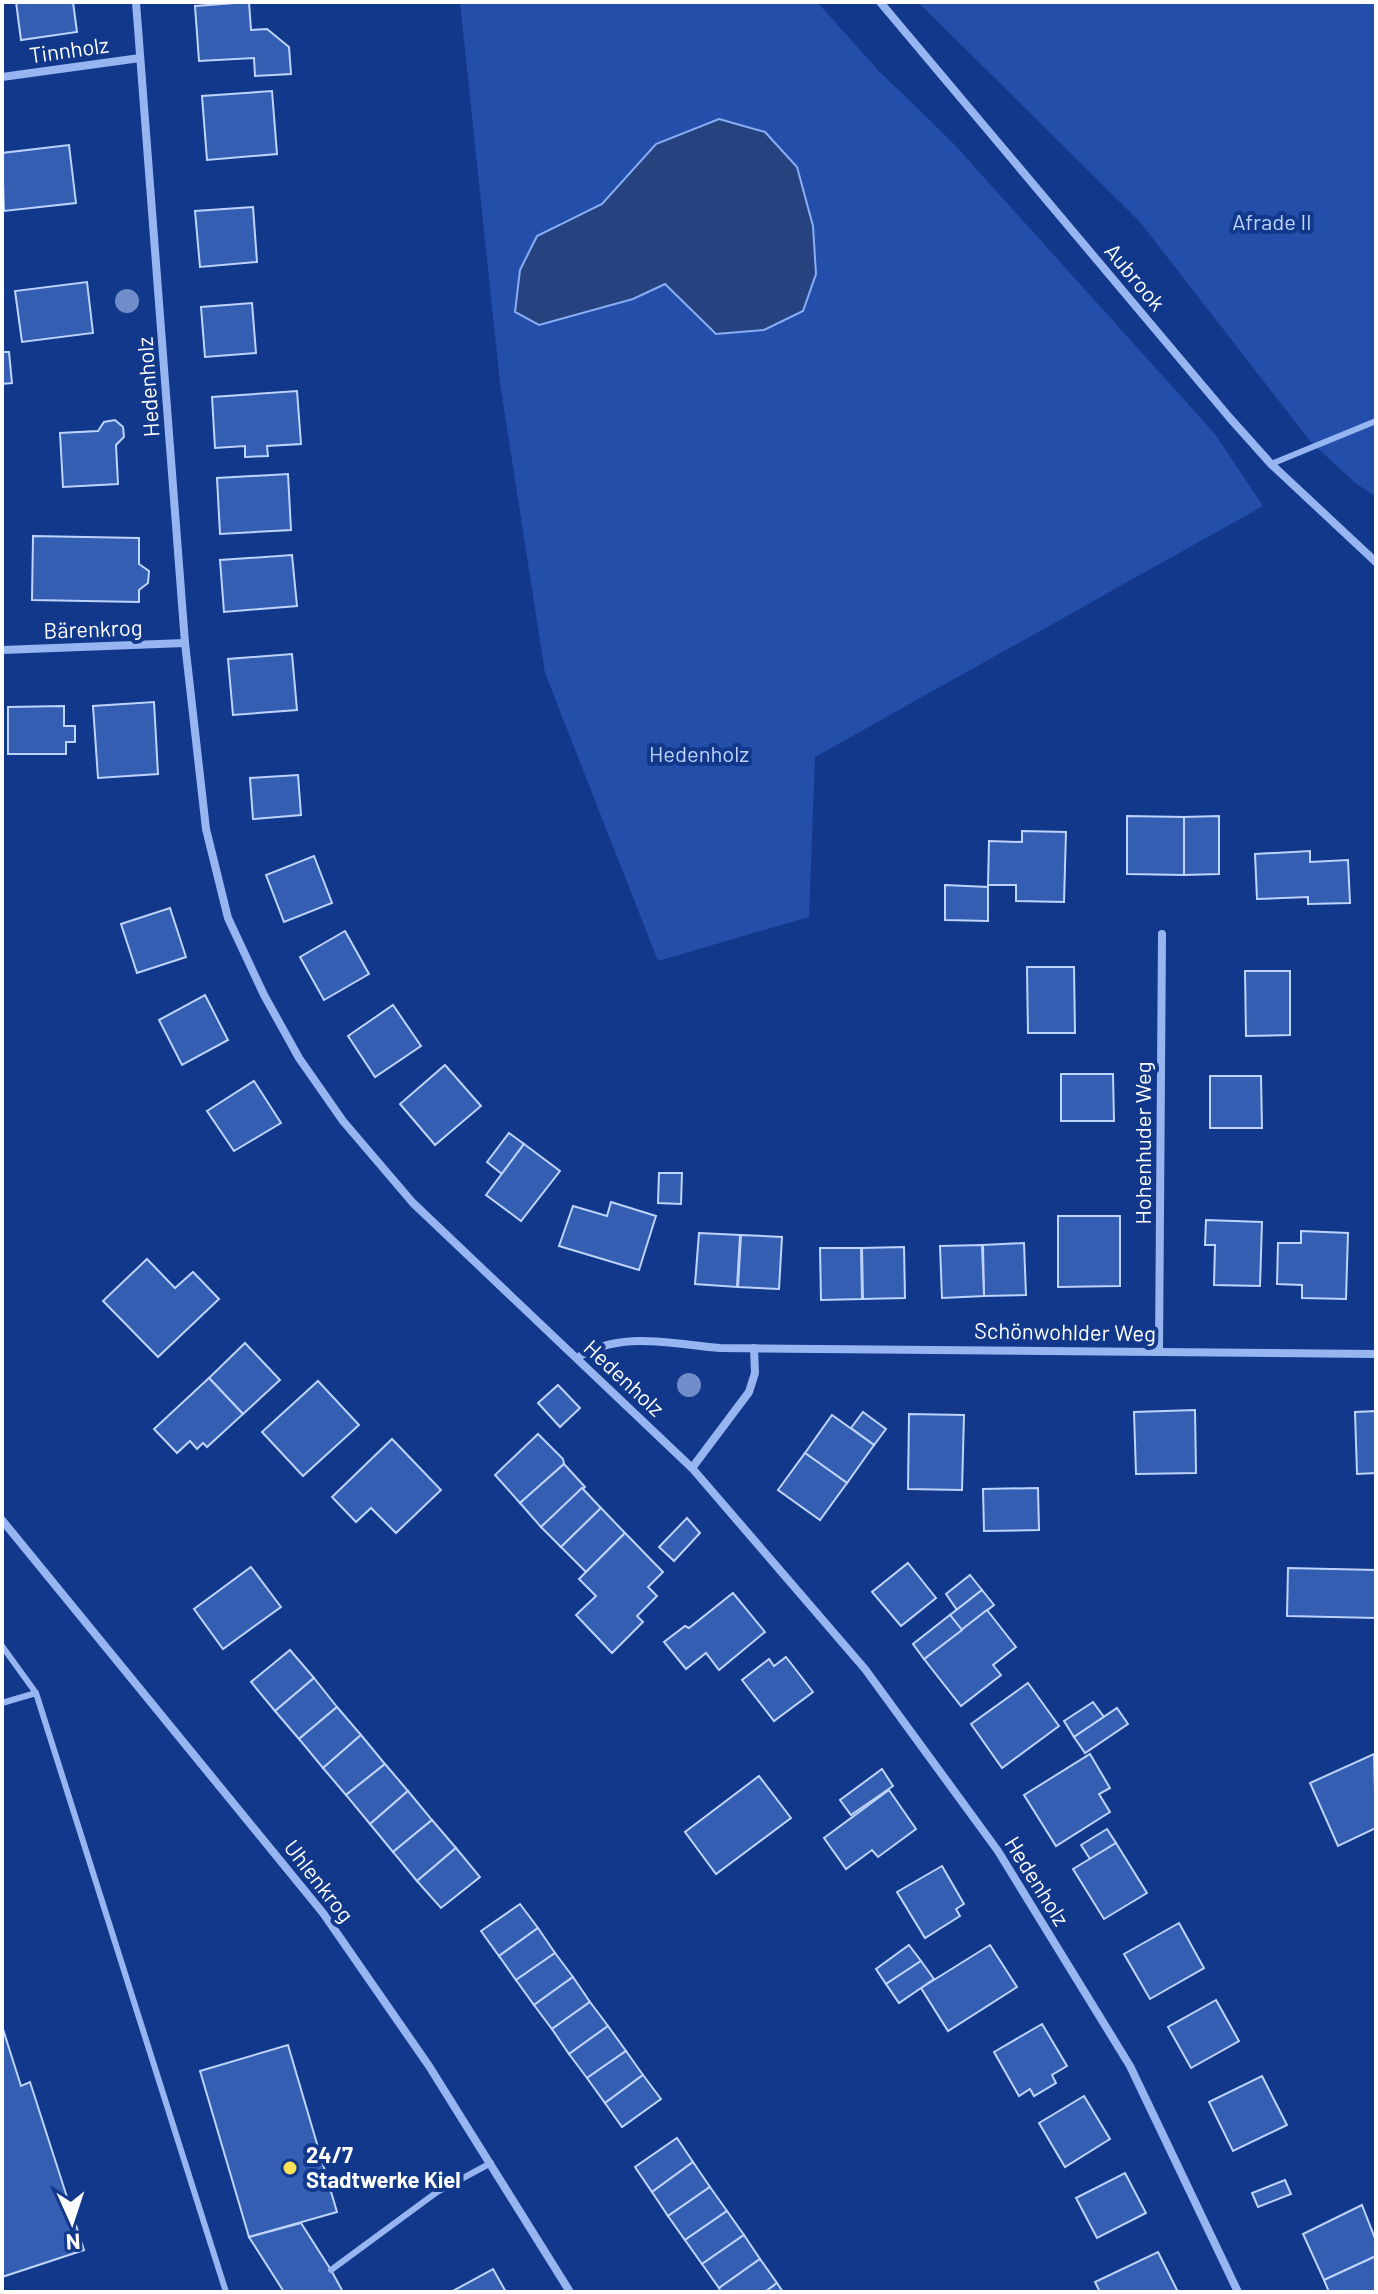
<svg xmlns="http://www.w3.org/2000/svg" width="1378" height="2294" font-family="Barlow,sans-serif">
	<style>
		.green { fill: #234faa; fill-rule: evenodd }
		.water { fill: #264380; stroke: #89aef5; stroke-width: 2 }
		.building { fill: #345eb2; stroke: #bed3fd; stroke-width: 2 }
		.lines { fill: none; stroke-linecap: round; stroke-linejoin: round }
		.lane { stroke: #97b5f1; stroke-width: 6 }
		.street { stroke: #97b5f1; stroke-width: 8 }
		.tree { fill: #708dc9 }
		.poi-dot { fill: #ffe258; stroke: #11388a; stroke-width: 3 }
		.labels { text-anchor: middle; stroke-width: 8; stroke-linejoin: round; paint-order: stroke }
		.street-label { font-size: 22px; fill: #fff; stroke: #11388a }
		.park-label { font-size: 22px; fill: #bed3fd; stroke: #11388a }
		.poi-label { font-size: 22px; font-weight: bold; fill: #fff; stroke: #11388a; text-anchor: start }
	</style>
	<rect width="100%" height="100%" fill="#11388a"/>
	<g class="green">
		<path d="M460,2H817L878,70L952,142L1215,434L1263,506L815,757L809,917L658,961L545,673L500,383ZM629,177L716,334L665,284L633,299L583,314L559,223L602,204Z"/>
		<path d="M918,2H1376V497L1354,482L1310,441L1140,222Z"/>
	</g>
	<path class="water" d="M719,119L765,132L797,167L813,226L816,274L803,311L764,330L716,334L665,284L633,299L539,325L515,312L520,270L537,236L602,204L656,144Z"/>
	<g class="building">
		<path d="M16,2H73L77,32L21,40Z"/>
		<path d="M249,2L251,30L267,29L289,47L291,74L255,76L254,58L199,61L195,6Z"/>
		<path d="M272,91L277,154L207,160L202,96Z"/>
		<path d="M69,145L76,203L4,211L2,153Z"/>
		<path d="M253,207L257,262L200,267L195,211Z"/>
		<path d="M87,282L93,333L22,342L15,291Z"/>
		<path d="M252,303L256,353L205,357L201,307Z"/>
		<path d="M2,352H9L12,383L2,384Z"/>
		<path d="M297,391L301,444L267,446L268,456L245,457V446L215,448L212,397Z"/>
		<path d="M115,420L123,427L124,437L116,445L118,484L63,487L60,433L98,431L104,422Z"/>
		<path d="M288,474L291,530L220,534L217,478Z"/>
		<path d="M33,536L139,538V564L149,571L148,583L139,590V602L32,600Z"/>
		<path d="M292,555L297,606L224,612L220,560Z"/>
		<path d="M292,654L297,710L233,715L228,659Z"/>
		<path d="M154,702L158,774L98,778L93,706Z"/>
		<path d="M64,706V726H75V742H66V754H8V707Z"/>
		<path d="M298,775L301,815L253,819L250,778Z"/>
		<path d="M1127,816L1184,817V875L1127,874Z"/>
		<path d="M1219,816V874L1184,875V817Z"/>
		<path d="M1022,831L1066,832L1064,902L1016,901V885H988L989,841L1022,842Z"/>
		<path d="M1310,851V862L1348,860L1350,903L1308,904V897L1257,899L1255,854Z"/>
		<path d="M314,856L332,903L284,922L266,875Z"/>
		<path d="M945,885L988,887V921L945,920Z"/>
		<path d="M170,908L186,957L137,973L121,924Z"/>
		<path d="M345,931L369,974L324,1000L300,957Z"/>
		<path d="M1027,967H1074L1075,1033H1028Z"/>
		<path d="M1245,971H1290V1035L1246,1036Z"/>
		<path d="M205,995L228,1040L182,1065L159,1020Z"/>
		<path d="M393,1005L421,1046L375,1077L348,1036Z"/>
		<path d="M445,1065L481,1106L435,1145L400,1104Z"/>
		<path d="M1061,1074H1113L1114,1121H1061Z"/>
		<path d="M1210,1076H1261L1262,1128H1210Z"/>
		<path d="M254,1081L281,1123L234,1151L207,1111Z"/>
		<path d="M509,1133L524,1144L502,1174L487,1162Z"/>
		<path d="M524,1144L560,1171L521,1221L486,1195Z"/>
		<path d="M659,1173H682L681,1204L658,1203Z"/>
		<path d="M611,1202L656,1216L639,1270L559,1246L573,1206L607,1216Z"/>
		<path d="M1058,1216H1120V1286L1058,1287Z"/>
		<path d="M1206,1220L1262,1222L1260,1286L1214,1285L1215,1245H1205Z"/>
		<path d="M1301,1231L1348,1233L1346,1299L1302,1298V1285L1277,1284L1278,1243H1301Z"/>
		<path d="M699,1233L740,1235L737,1287L695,1284Z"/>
		<path d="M741,1235L782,1237L779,1289L738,1287Z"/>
		<path d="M1024,1243L1026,1295L984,1296L983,1245Z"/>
		<path d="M982,1245L984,1296L942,1298L940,1246Z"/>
		<path d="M904,1247L905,1298L863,1299L862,1248Z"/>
		<path d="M820,1248H861L862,1299L821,1300Z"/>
		<path d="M147,1259L175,1288L193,1272L219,1299L158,1357L103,1301Z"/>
		<path d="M245,1343L280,1380L243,1414L209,1378Z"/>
		<path d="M209,1378L243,1414L207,1447L203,1443L197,1449L190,1441L177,1453L154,1429Z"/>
		<path d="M318,1381L359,1425L303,1476L262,1432Z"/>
		<path d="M558,1385L580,1408L560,1427L538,1403Z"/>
		<path d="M1195,1410L1196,1473L1136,1474L1134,1412Z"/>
		<path d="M1376,1411V1473L1357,1474L1355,1412Z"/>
		<path d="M863,1412L886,1429L874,1445L851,1428Z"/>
		<path d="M909,1414L964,1415L962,1490L908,1489Z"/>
		<path d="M832,1415L874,1445L847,1483L805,1453Z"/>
		<path d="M538,1434L563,1459L564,1464L520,1503L495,1475Z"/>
		<path d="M392,1439L441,1490L396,1533L371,1508L356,1522L332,1497Z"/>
		<path d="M805,1453L847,1483L820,1520L778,1490Z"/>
		<path d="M564,1464L585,1487L541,1527L520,1503Z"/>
		<path d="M582,1488L601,1508L561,1547L541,1527Z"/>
		<path d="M1038,1488L1039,1530L984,1531L983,1489Z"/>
		<path d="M601,1508L625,1533L586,1572L561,1547Z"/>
		<path d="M687,1518L700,1533L674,1561L659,1547Z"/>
		<path d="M625,1533L663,1572L648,1587L657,1596L637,1616L643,1622L612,1653L576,1615L596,1596L579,1579Z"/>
		<path d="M908,1563L936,1598L901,1626L872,1592Z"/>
		<path d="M251,1567L281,1607L223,1649L194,1609Z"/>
		<path d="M1288,1568L1376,1570V1618L1287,1616Z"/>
		<path d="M970,1575L982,1590L957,1610L946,1594Z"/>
		<path d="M982,1590L994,1605L962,1630L950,1615Z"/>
		<path d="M733,1593L765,1632L719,1670L706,1653L686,1669L664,1642L685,1626L689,1628Z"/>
		<path d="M987,1610L1016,1647L993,1665L1001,1675L961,1706L924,1659Z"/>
		<path d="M950,1615L962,1630L924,1659L913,1644Z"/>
		<path d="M290,1650L314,1678L275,1711L251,1682Z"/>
		<path d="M786,1657L813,1692L774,1721L742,1680L769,1659L774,1666Z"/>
		<path d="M314,1678L337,1707L299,1739L275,1711Z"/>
		<path d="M1028,1683L1059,1726L1002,1768L971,1724Z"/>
		<path d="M1093,1702L1104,1717L1074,1737L1064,1721Z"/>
		<path d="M337,1707L361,1735L323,1768L299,1739Z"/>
		<path d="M1117,1708L1128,1724L1085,1753L1074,1737Z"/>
		<path d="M361,1735L385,1764L346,1795L323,1768Z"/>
		<path d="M1090,1754L1110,1788L1099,1794L1110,1812L1056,1846L1024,1795Z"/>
		<path d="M1374,1754L1376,1828L1338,1846L1310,1783Z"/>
		<path d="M385,1764L408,1791L370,1824L346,1795Z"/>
		<path d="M882,1769L893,1786L851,1815L840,1800Z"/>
		<path d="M759,1776L791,1818L716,1874L685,1832Z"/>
		<path d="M889,1790L916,1829L878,1857L872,1850L846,1869L824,1838Z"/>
		<path d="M408,1791L432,1820L393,1852L370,1824Z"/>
		<path d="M432,1820L456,1848L417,1881L393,1852Z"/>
		<path d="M1107,1829L1116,1843L1090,1859L1081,1845Z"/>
		<path d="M1116,1843L1147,1893L1104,1919L1073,1869Z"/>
		<path d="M456,1848L480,1877L441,1908L417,1881Z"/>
		<path d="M942,1866L964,1904L956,1909L960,1916L925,1938L897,1892Z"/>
		<path d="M520,1904L538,1928L499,1956L481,1931Z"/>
		<path d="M1179,1923L1204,1968L1150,1999L1124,1954Z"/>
		<path d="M538,1928L555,1953L516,1980L499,1956Z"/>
		<path d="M909,1945L921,1961L886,1984L876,1969Z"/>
		<path d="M990,1945L1017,1987L948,2031L921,1988Z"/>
		<path d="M555,1953L573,1977L534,2005L516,1980Z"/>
		<path d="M921,1961L934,1979L899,2003L886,1984Z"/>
		<path d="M573,1977L590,2002L552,2029L534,2005Z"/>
		<path d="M1216,2000L1239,2041L1191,2068L1168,2027Z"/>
		<path d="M590,2002L608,2026L569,2054L552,2029Z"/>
		<path d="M1042,2024L1067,2066L1052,2075L1056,2083L1034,2096L1030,2089L1019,2096L994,2052Z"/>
		<path d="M2,2026L21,2086L30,2082L84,2250L2,2277Z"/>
		<path d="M608,2026L626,2051L587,2078L569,2054Z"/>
		<path d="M288,2045L337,2212L249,2237L200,2071Z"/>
		<path d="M626,2051L643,2075L605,2103L587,2078Z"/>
		<path d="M643,2075L661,2099L622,2127L605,2103Z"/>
		<path d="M1262,2076L1287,2125L1233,2151L1209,2102Z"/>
		<path d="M1084,2096L1110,2139L1065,2167L1039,2123Z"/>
		<path d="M677,2138L693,2162L652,2192L635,2167Z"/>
		<path d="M693,2162L710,2187L668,2216L652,2192Z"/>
		<path d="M1125,2173L1146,2213L1097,2238L1076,2198Z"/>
		<path d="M1285,2180L1291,2194L1258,2207L1252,2193Z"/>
		<path d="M710,2187L727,2211L685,2240L668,2216Z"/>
		<path d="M1362,2205L1376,2241V2256L1324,2280L1303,2234Z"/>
		<path d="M727,2211L744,2235L702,2264L685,2240Z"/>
		<path d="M301,2223L331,2270L343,2292H284L249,2237Z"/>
		<path d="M744,2235L760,2259L719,2288L702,2264Z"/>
		<path d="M1158,2252L1178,2292H1100L1095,2282Z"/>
		<path d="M1376,2256V2292H1329L1324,2280Z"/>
		<path d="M760,2259L777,2283L765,2292H721L719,2288Z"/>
		<path d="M493,2269L506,2292H451Z"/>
		<path d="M777,2283L783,2292H765Z"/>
	</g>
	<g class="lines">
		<g class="lane">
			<path d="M1271,464L1376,421"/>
			<path d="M2,1646L36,1693L226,2292"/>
			<path d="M2,1703L36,1693"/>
			<path d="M331,2270L437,2192L491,2163"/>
		</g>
		<g class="street">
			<path d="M136,2L185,643L206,829L228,918L264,995L299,1058L343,1121L413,1203L692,1468L865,1669L998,1851L1130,2066L1238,2292"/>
			<path d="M880,2L1229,417L1271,464L1376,562"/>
			<path d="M2,77L140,58"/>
			<path d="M2,650L185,643"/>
			<path d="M1159,1352L1162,934"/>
			<path d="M577,1358C620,1330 671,1344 720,1348L1376,1354"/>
			<path d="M692,1468L749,1392L755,1373L754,1348"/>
			<path d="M2,1520L323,1913L429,2066L570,2292"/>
		</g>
	</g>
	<g class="tree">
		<circle cx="127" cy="301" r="12"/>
		<circle cx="689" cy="1385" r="12"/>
	</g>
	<circle class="poi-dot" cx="290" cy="2168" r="8"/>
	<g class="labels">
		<g class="street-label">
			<text transform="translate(69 50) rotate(-8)" y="8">Tinnholz</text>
			<text transform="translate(1135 277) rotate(50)" y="8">Aubrook</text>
			<text transform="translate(148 387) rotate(-94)" y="8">Hedenholz</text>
			<text transform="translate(93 629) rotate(-2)" y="8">Bärenkrog</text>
			<text transform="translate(1143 1143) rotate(-90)" y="8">Hohenhuder Weg</text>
			<text transform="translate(1065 1332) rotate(1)" y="8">Schönwohlder Weg</text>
			<text transform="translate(624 1378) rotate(43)" y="8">Hedenholz</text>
			<text transform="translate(319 1881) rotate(52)" y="8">Uhlenkrog</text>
			<text transform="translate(1037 1881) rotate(58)" y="8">Hedenholz</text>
		</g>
		<g class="park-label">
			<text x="1272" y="230">Afrade II</text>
			<text x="699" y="762">Hedenholz</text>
		</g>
		<g class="poi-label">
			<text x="306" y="2163">24/7<tspan x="306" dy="25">Stadtwerke Kiel</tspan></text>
		</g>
	</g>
	<rect width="1378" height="2294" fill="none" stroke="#ffffff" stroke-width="8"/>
	<g transform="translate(72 2222) rotate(177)" stroke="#11388a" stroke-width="6" paint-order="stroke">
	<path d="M0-6L14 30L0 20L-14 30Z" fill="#ffffff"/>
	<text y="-12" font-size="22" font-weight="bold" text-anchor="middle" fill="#ffffff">N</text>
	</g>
</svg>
